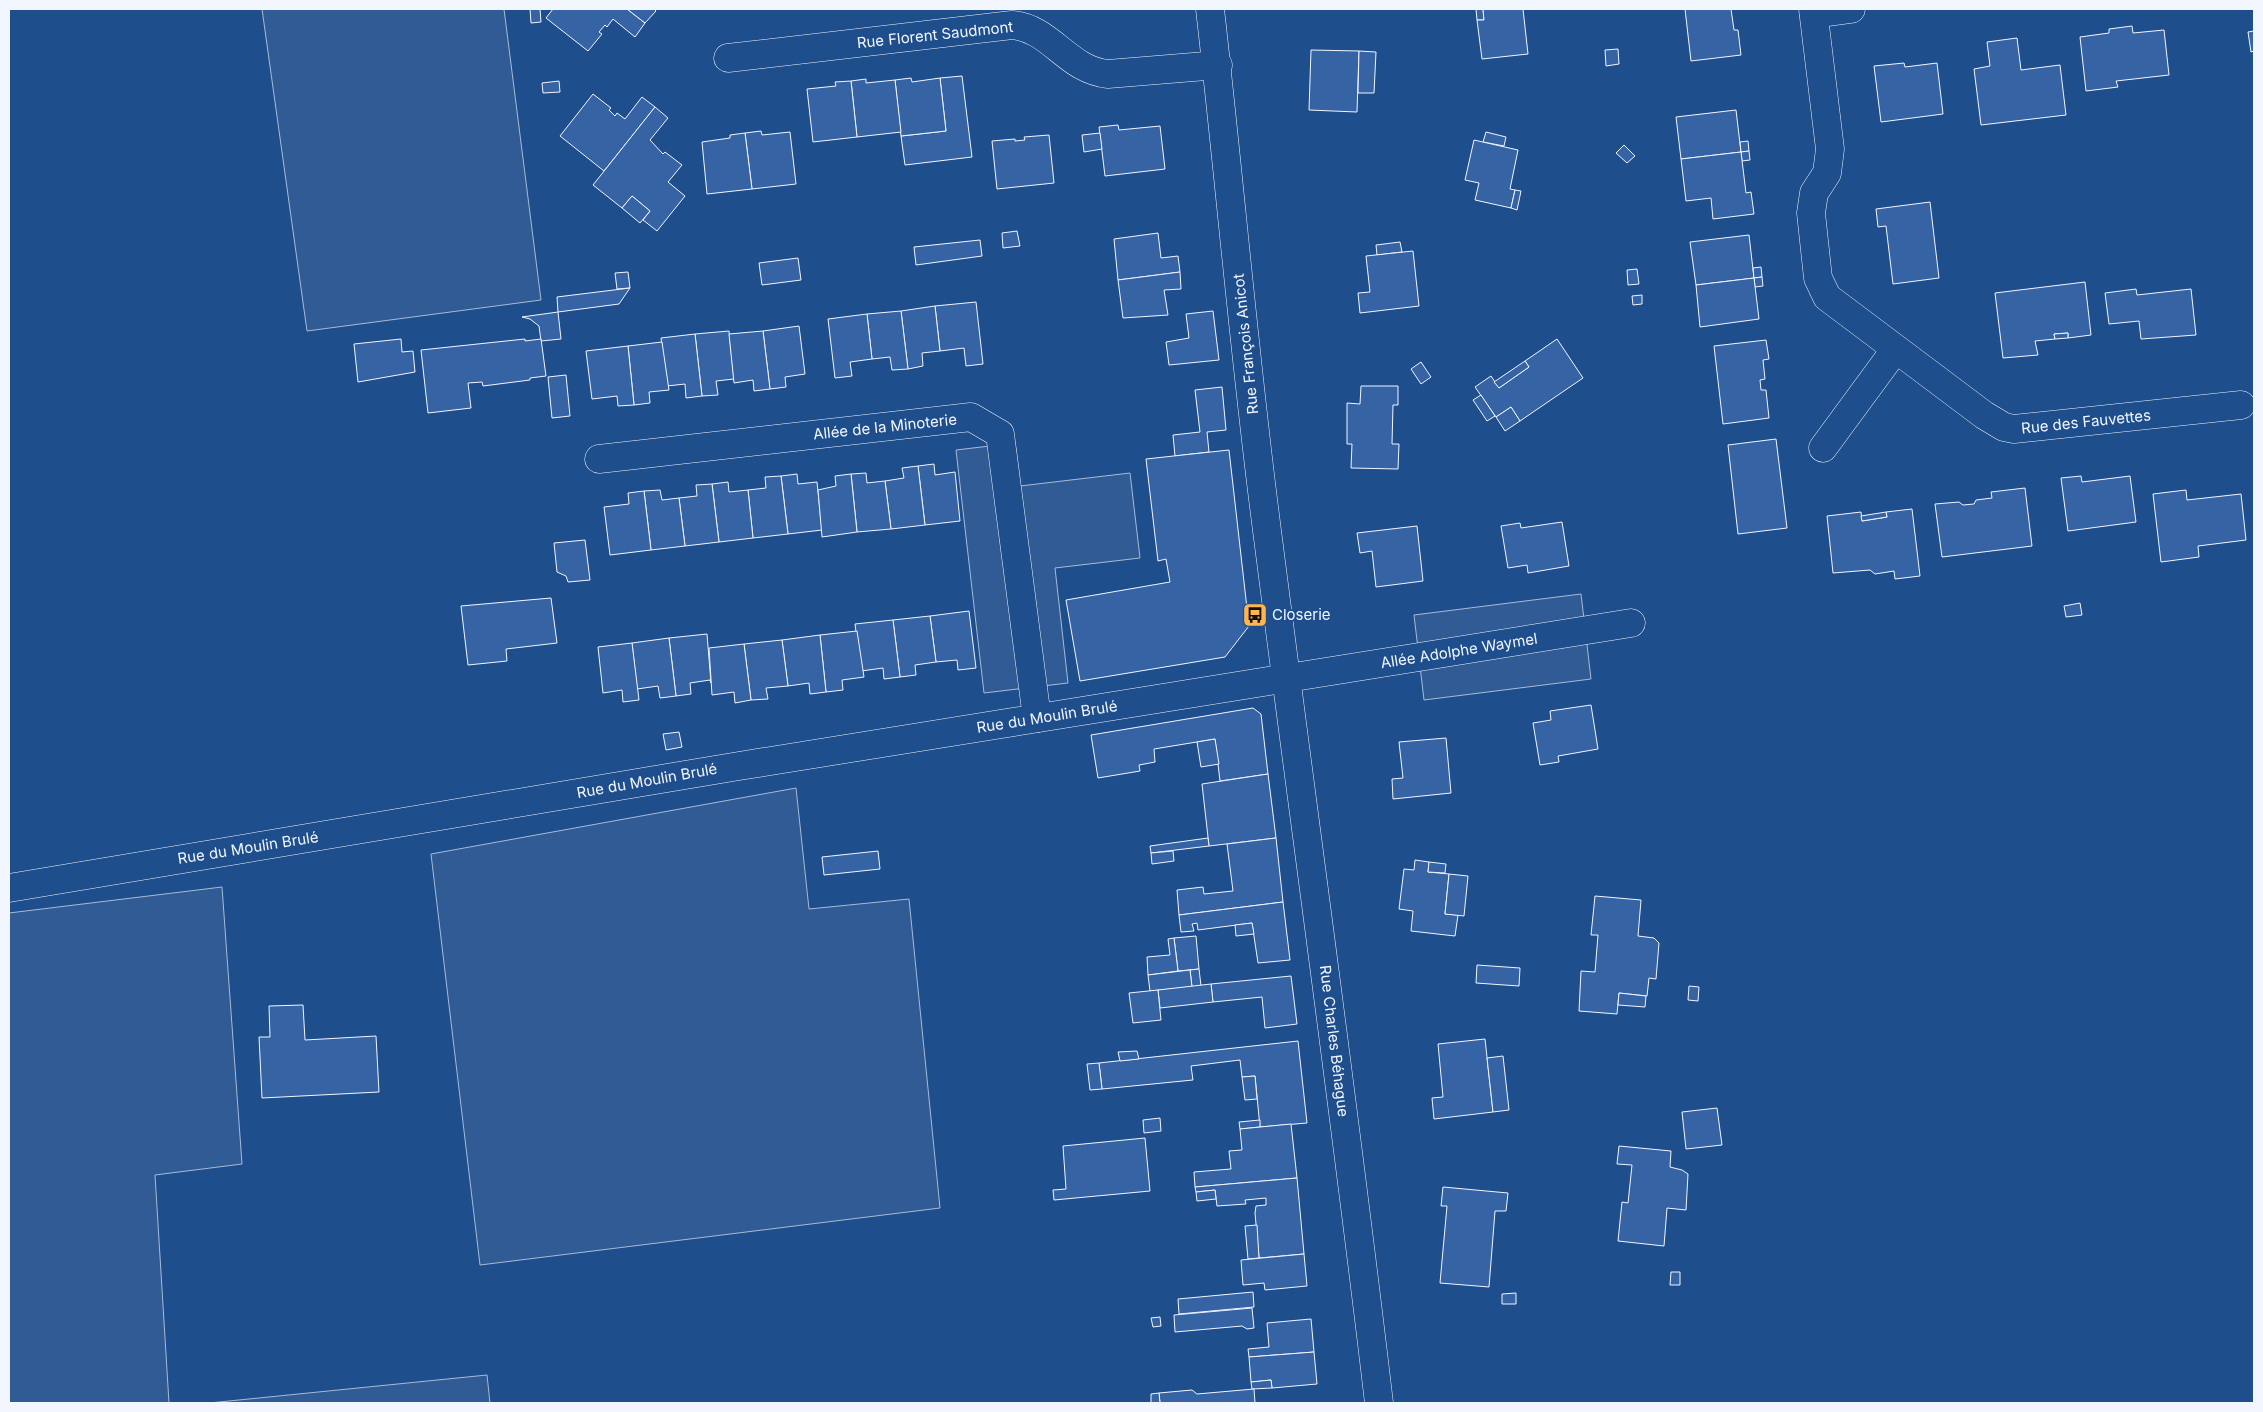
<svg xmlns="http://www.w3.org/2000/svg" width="2263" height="1412" font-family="Inter,sans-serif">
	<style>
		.built { fill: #305b95; stroke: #a8bbd7 }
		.building { fill: #3563a3; stroke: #f2f6ff }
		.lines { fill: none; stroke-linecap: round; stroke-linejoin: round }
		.minor-casing { stroke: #f2f6ff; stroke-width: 29 }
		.tertiary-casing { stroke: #f2f6ff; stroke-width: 29 }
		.minor { stroke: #1f4e8c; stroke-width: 28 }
		.tertiary { stroke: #1f4e8c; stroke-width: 28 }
		.labels { text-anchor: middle; stroke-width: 4; stroke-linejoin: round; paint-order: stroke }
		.street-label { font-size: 15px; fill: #f2f6ff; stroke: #1f4e8c }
		.poi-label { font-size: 15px; fill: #f2f6ff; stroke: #1f4e8c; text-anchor: start }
	</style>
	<rect width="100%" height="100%" fill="#1f4e8c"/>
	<g class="built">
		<path d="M262,9H504L541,300L307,331Z"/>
		<path d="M1015,443L1020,486L1130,473L1140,558L1055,568L1068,683L984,693L956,450Z"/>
		<path d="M1581,594L1591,679L1424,700L1414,615Z"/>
		<path d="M796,788L809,909L909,899L940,1208L480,1265L431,854Z"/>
		<path d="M222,887L242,1164L155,1175L169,1403H9V913Z"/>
		<path d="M487,1375L490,1403H209Z"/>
	</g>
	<g class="building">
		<path d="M530,9H540L541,22L531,23Z"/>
		<path d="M553,9H627L645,23L635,37L613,19L607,27L605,25L599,32L602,34L588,51L546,18Z"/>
		<path d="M627,9H654L656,11L645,23Z"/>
		<path d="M1476,9H1483L1484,20H1477Z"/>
		<path d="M1483,9H1523L1528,54L1482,59L1477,20H1484Z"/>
		<path d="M1685,9H1731L1734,30H1738L1741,55L1691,61Z"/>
		<path d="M2132,26L2133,33L2164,30L2169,75L2116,81L2118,87L2086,91L2080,37L2109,33V29Z"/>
		<path d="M2254,31V51L2251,52L2248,32Z"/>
		<path d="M2017,38L2021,70L2060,65L2066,115L1981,125L1974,69L1990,66L1987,42Z"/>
		<path d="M1618,49L1619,64L1606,66L1605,50Z"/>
		<path d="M1311,50L1359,51L1357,112L1309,110Z"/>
		<path d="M1359,51L1376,52L1374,93H1358Z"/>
		<path d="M1904,63L1905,67L1937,63L1943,114L1881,122L1874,66Z"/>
		<path d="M962,76L972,157L905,165L901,136L946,131L940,78Z"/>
		<path d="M911,78L912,82L940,78L946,131L901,136L895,80Z"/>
		<path d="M866,79V83L895,80L901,132L857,137L851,81Z"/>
		<path d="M559,81L560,92L543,93L542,83Z"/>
		<path d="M851,81L857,137L813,142L807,89L836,86L835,82Z"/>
		<path d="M593,94L611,108L609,110L615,116L617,113L625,119L642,97L655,107L604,171L560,136Z"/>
		<path d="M655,107L668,118L650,140L663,154L665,152L682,165L668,182L685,196L657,231L643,220L650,211L632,196L622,208L593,185Z"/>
		<path d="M1736,110L1741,152L1681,159L1676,117Z"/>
		<path d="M1118,125L1119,130L1160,126L1165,169L1105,176L1099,127Z"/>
		<path d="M761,131L762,135L790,132L796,184L752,189L745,133Z"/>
		<path d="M1486,132L1506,137L1504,146L1483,142Z"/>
		<path d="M745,133L752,189L707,194L702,142L730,138V135Z"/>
		<path d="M1100,133L1102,149L1084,152L1082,135Z"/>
		<path d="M1049,135L1054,183L997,189L992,141L1015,139V141L1025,140L1024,137Z"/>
		<path d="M1474,140L1518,150L1510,189L1515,190L1511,208L1475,200L1479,183L1465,180Z"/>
		<path d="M1748,141L1749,151L1741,152L1740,142Z"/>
		<path d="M1624,145L1635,156L1627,163L1616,153Z"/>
		<path d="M1749,151L1750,160L1742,161L1741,152Z"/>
		<path d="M1741,152L1746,193L1751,192L1754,214L1713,219L1711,198L1686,201L1681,159Z"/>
		<path d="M1515,190L1521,191L1517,210L1511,208Z"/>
		<path d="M632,196L650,211L640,223L622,208Z"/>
		<path d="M1930,202L1939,278L1893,284L1886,226L1878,227L1876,209Z"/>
		<path d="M1017,231L1020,246L1003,248L1002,233Z"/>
		<path d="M1158,233L1161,258L1178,256L1180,272L1118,280L1114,239Z"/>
		<path d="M1749,235L1754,278L1696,285L1690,242Z"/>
		<path d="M980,240L982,256L916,265L914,247Z"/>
		<path d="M1400,242L1402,252L1377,255L1376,245Z"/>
		<path d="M1413,251L1419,306L1360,313L1358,293L1370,292L1366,256Z"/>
		<path d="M798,258L801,280L762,285L759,263Z"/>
		<path d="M1761,267L1762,277L1754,278L1753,268Z"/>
		<path d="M1637,269L1639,284L1628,285L1627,270Z"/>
		<path d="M628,272L630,288L617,289L615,273Z"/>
		<path d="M1180,272L1181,289L1164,290L1168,315L1123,318L1118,280Z"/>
		<path d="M1762,277L1763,286L1755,287L1754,278Z"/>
		<path d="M1754,278L1759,319L1700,327L1696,285Z"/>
		<path d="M2085,282L2091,335L2068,338V333L2054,334L2055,339L2035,341L2038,355L2003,358L1995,293Z"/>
		<path d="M630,288L619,304L558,312L557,297Z"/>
		<path d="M2136,289L2137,295L2191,289L2196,335L2141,339L2139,321L2109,324L2105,293Z"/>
		<path d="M1642,295V304L1633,305L1632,296Z"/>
		<path d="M976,302L983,364L966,366L964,348L940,351L935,306Z"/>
		<path d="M935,306L940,351L922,353L923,366L908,369L901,311Z"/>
		<path d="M901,311L908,369L892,370L890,357L872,359L867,314Z"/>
		<path d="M1213,311L1219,360L1169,365L1166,342L1189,338L1186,314Z"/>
		<path d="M558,312L561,339L541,341L539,326L530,319L522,317Z"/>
		<path d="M867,314L872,359L850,362L852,376L835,378L828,319Z"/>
		<path d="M799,326L805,374L785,377L786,387L770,389L763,331Z"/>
		<path d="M729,331L734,379L716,381L718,395L702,396L695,334Z"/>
		<path d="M763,331L770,389L754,391L753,380L734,383L729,334Z"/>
		<path d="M2068,333V338L2055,339L2054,334Z"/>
		<path d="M695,334L702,396L686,398L685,384L667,386L661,338Z"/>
		<path d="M401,339L402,352L413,351L415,372L358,382L354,344Z"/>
		<path d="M525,339V341L541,339L546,376L530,378V380L483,386L482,382L468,383L471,408L428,413L421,350Z"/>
		<path d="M1557,339L1583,378L1520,421L1511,407L1496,417L1475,387L1491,376L1499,388L1529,367L1525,361Z"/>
		<path d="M1766,340L1769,359L1763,360L1765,379L1760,380L1761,390H1766L1769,418L1723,424L1714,346Z"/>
		<path d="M662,342L669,390L649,392L650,403L634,405L628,346Z"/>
		<path d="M628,346L634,405L618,406L617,396L592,399L586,351Z"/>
		<path d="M1525,361L1529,367L1499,388L1494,382Z"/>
		<path d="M1421,362L1431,377L1421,384L1411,369Z"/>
		<path d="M566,375L570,416L552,418L548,377Z"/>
		<path d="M1361,386H1398V405H1393L1392,444H1399L1398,469L1351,468L1352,444H1347V403L1360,404Z"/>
		<path d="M1222,387L1226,430L1207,432L1209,452L1175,456L1173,435L1200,432L1195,390Z"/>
		<path d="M1481,395L1495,416L1487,421L1473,400Z"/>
		<path d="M1511,407L1520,421L1505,431L1496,417Z"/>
		<path d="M1776,439L1787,528L1738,534L1728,445Z"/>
		<path d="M1229,450L1249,626L1225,657L1080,681L1066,600L1170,582L1166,559L1158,561L1146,459Z"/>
		<path d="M934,464L935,475L955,472L960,521L925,525L918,466Z"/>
		<path d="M918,466L925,525L891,529L885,481L904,478L902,468Z"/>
		<path d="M866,473L867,483L885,481L891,529L857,532L851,474Z"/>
		<path d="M797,474L798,484L817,482L822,530L788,534L781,476Z"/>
		<path d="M851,474L857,532L822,537L818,490L836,486L835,476Z"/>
		<path d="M781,476L788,534L753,538L748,490L766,488L765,477Z"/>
		<path d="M2081,476L2082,482L2130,476L2136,522L2068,531L2061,478Z"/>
		<path d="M728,482L729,492L748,490L753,538L719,542L712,484Z"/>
		<path d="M712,484L719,542L685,546L679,498L697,496L696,485Z"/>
		<path d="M2025,488L2032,546L1942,557L1935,504L1959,502L1963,505L1974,504L1976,500L1992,498L1991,492Z"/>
		<path d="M660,490L662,500L679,498L685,546L651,550L644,491Z"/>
		<path d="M2186,490L2187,500L2241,494L2246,540L2198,546L2199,557L2161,562L2153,494Z"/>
		<path d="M644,491L651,550L610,555L604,507L629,504L628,493Z"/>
		<path d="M1912,509L1920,576L1895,579L1894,571L1875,574L1870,570L1833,573L1827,516L1861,512L1862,521L1887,517L1886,512Z"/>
		<path d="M1886,512L1887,517L1862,521L1861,516Z"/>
		<path d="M1562,522L1569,566L1528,573L1527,565L1508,568L1501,526L1520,523L1521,528Z"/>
		<path d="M1417,526L1423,581L1376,587L1372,551L1360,553L1357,533Z"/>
		<path d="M585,540L590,580L568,582L566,576L557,572L554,543Z"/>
		<path d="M551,598L557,643L506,649L507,661L468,665L461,606Z"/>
		<path d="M2080,603L2082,615L2066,617L2064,606Z"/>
		<path d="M969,611L976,668L958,670L957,660L936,662L930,616Z"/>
		<path d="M930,616L936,662L915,665L916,675L900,677L893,620Z"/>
		<path d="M893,620L900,677L884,679L883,668L861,671L855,624Z"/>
		<path d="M857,631L864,677L842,680L843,690L826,692L820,635Z"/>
		<path d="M707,634L711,683L710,680L690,683L691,694L676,696L669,638Z"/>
		<path d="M820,635L826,692L810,694L809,683L788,686L782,640Z"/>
		<path d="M669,638L676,696L660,698L658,686L637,689L632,643Z"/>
		<path d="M782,640L788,686L766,688L768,699L751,700L744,644Z"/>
		<path d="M632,643L639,700L623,702L622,690L603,693L598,647Z"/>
		<path d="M744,644L751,700L735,703L734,692L712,695L709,648Z"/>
		<path d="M1591,705L1598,749L1558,756L1559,762L1540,765L1533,723L1551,720L1550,711Z"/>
		<path d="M1253,708L1261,714L1268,774L1220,781L1215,739L1154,749L1155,762L1139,765L1140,771L1098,778L1091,735Z"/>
		<path d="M679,732L682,747L666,750L663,734Z"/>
		<path d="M1446,738L1451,793L1393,799L1392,779L1403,778L1399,742Z"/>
		<path d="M1215,739L1219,764L1201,767L1197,742Z"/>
		<path d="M1268,774L1276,838L1209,846L1202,784Z"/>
		<path d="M1208,838L1209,846L1151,853L1150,846Z"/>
		<path d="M1276,838L1283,902L1179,915L1177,890L1203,887L1204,894L1233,891L1227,844Z"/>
		<path d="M878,851L880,869L824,875L822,857Z"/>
		<path d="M1173,851L1174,861L1152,864L1151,853Z"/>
		<path d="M1415,860L1429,862L1428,872L1449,874L1445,914L1458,915L1455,936L1411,931L1413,911L1399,909L1404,869L1414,870Z"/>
		<path d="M1429,862L1446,864L1445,873L1428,872Z"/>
		<path d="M1449,874L1468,876L1464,916L1445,914Z"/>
		<path d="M1595,896L1641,900L1638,936L1654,938L1659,943L1656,979L1649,978L1647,996L1619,993L1617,1014L1579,1011L1581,971L1595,972L1598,935H1591Z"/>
		<path d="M1283,902L1290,960L1258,963L1252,923L1198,930L1197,923L1192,924L1194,931L1181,932L1179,915Z"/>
		<path d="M1252,923L1254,934L1236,936L1235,925Z"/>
		<path d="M1196,936L1199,969L1178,971L1174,938Z"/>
		<path d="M1174,938L1178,971L1148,975L1147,957L1170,955L1168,939Z"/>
		<path d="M1477,965L1520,968L1519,986L1476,983Z"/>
		<path d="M1199,969L1201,986L1192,987L1190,970Z"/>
		<path d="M1190,970L1192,987L1150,991L1148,975Z"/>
		<path d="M1291,976L1297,1024L1265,1028L1262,997L1213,1002L1211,984Z"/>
		<path d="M1211,984L1213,1002L1160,1008L1158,990Z"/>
		<path d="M1689,986L1699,987L1698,1001L1688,1000Z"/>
		<path d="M1158,990L1161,1020L1133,1023L1129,993Z"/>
		<path d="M1619,993L1646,996L1645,1007L1618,1005Z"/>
		<path d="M303,1005L305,1040L376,1036L379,1092L262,1098L259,1037H270L269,1006Z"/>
		<path d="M1485,1039L1493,1112L1434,1119L1432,1098L1443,1097L1438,1044Z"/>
		<path d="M1298,1041L1307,1123L1260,1127L1255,1076L1242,1077L1240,1060L1191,1066L1193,1080L1102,1089L1099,1063Z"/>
		<path d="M1137,1051L1139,1059L1120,1061L1118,1052Z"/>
		<path d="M1503,1056L1509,1110L1493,1112L1487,1058Z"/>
		<path d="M1099,1063L1102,1089L1090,1090L1087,1064Z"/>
		<path d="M1255,1076L1257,1099L1245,1100L1242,1077Z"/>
		<path d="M1717,1108L1722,1145L1686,1149L1682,1112Z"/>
		<path d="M1160,1118L1161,1131L1144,1133L1143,1120Z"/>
		<path d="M1260,1120V1127L1240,1129L1239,1122Z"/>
		<path d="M1291,1124L1297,1178L1195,1187L1194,1172L1231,1169L1229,1151L1242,1150L1240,1129Z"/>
		<path d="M1145,1138L1150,1191L1054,1200L1053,1190L1066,1189L1063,1146Z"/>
		<path d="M1619,1146L1671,1151L1670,1167L1682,1170L1688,1174L1686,1210L1667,1208L1664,1246L1618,1241L1622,1202L1628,1203L1632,1165L1617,1164Z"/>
		<path d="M1297,1178L1304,1254L1259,1258L1255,1213L1256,1206L1266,1205V1198L1245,1200L1246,1204L1217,1206L1215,1190L1196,1192L1195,1187Z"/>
		<path d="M1443,1187L1508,1193L1506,1211H1495L1489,1287L1440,1283L1447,1206H1441Z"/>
		<path d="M1215,1190L1216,1199L1197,1201L1196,1192Z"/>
		<path d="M1257,1225L1259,1258L1248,1259L1245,1226Z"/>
		<path d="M1304,1254L1307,1286L1265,1290L1264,1283L1243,1285L1241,1260Z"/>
		<path d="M1671,1272H1680V1285H1670Z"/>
		<path d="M1253,1292L1254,1307L1179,1314L1178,1299Z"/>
		<path d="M1516,1293V1304H1502V1294Z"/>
		<path d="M1252,1308L1254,1328L1247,1329L1242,1326L1175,1332L1174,1315Z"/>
		<path d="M1160,1317L1161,1326L1153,1327L1151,1318Z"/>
		<path d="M1311,1319L1314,1352L1249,1357L1248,1349L1269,1347L1267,1323Z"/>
		<path d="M1314,1352L1317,1384L1272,1388L1271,1380L1251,1382L1249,1357Z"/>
		<path d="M1271,1380L1272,1388L1252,1389L1251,1382Z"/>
		<path d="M1254,1389L1255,1403H1160L1159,1393L1192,1390L1197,1394Z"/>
		<path d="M1159,1393L1160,1403H1151V1394Z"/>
	</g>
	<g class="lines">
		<defs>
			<g id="minor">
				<path d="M1813,9L1830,149L1827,173L1814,193L1811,213L1818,278L1827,297L1984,415L2004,427L2014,429L2241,405"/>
				<path d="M1814,14L1851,9"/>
				<path d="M728,58L1012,25C1051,28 1067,70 1108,74L1218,65"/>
				<path d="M1823,448L1895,350"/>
				<path d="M599,459L971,417L1000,434L1037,718"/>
				<path d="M9,888L739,766L1631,623"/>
			</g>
			<path id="tertiary" d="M1210,9C1229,175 1243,341 1264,507C1302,806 1344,1104 1379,1403"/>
		</defs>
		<use href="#minor" class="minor-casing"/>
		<use href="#tertiary" class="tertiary-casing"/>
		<use href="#minor" class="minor"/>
		<use href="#tertiary" class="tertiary"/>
	</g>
	<defs>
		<symbol id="bus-square" viewBox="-11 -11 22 22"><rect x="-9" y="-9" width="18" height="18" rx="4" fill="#ffb74d" stroke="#1f4e8c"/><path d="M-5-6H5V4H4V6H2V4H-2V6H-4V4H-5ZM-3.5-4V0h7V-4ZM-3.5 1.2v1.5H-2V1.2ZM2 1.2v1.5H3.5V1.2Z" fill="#111"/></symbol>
	</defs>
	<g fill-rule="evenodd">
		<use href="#bus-square" x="1241" y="601" width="28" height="28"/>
	</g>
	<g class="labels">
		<g class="street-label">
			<text transform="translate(935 35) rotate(-6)" y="5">Rue Florent Saudmont</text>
			<text transform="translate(1246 344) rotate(-96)" y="5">Rue François Anicot</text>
			<text transform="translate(2086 422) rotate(-6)" y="5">Rue des Fauvettes</text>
			<text transform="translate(885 427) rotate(-6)" y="5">Allée de la Minoterie</text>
			<text transform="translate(1459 651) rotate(-9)" y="5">Allée Adolphe Waymel</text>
			<text transform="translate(1047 717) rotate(-9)" y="5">Rue du Moulin Brulé</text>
			<text transform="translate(647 781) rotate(-10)" y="5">Rue du Moulin Brulé</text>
			<text transform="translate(248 848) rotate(-9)" y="5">Rue du Moulin Brulé</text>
			<text transform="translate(1334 1041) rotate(83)" y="5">Rue Charles Béhague</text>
		</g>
		<g class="poi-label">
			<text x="1272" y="620">Closerie</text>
		</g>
	</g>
	<rect width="2263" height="1412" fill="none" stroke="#f2f6ff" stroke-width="20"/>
</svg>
